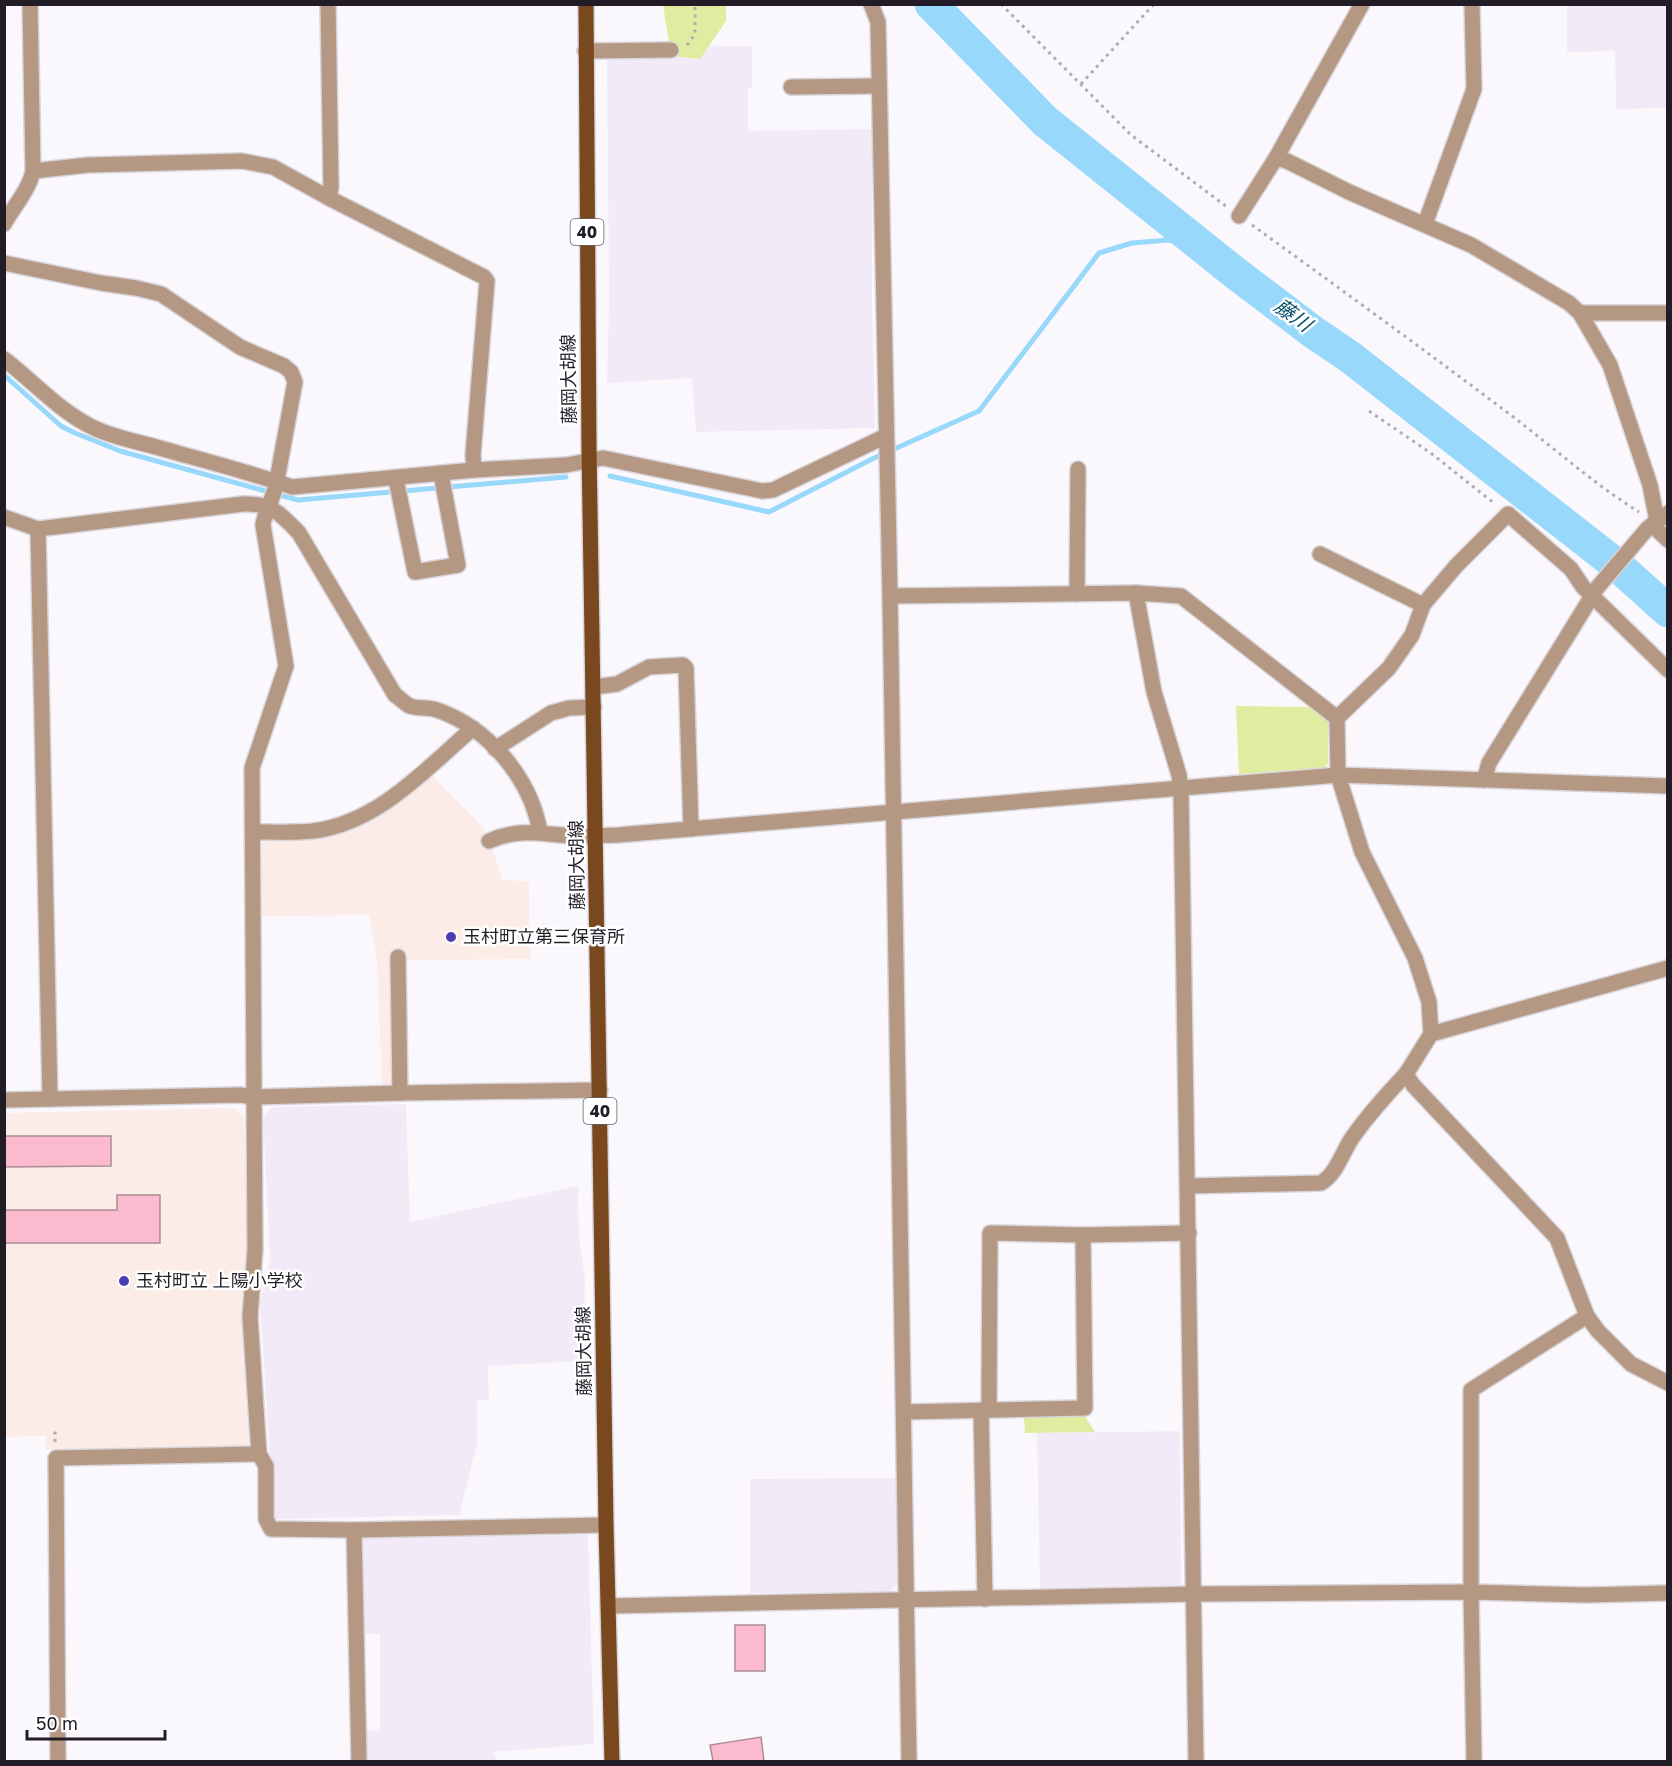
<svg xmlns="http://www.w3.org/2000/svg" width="1672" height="1766" font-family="'Golos Text','Noto Sans JP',sans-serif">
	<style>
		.built { fill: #f2ebf7 }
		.education { fill: #fbece7 }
		.green { fill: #e0eca0 }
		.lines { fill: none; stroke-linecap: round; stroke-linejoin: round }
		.stream { stroke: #97d8fb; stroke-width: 5 }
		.river { stroke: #97d8fb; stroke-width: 33 }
		.building { fill: #fcbacf; stroke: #a88d95; stroke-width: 1.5 }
		.minor-casing { stroke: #d8d5da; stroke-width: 18 }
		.major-casing { stroke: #d8d5da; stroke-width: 18 }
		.path { stroke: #b0acb2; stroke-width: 3; stroke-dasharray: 3 4.5; stroke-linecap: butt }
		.minor { stroke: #b59883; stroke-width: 15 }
		.major { stroke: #79481f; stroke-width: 15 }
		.poi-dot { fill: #4b3eb5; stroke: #fff; stroke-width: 2 }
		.labels { text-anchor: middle; stroke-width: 5; stroke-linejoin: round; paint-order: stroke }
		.shield { fill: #fff; stroke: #646066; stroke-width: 1.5 }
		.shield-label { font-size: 16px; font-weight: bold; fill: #211c25 }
		.street-label { font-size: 18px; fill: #211c25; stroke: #fff }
		.poi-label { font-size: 18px; fill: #211c25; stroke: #fff; text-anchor: start }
		.water-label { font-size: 20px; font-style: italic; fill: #054e6a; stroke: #fff }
	</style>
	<rect width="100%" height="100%" fill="#fbf8fd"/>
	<g class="built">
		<path d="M1567,5H1667V108L1616,109L1615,51L1567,52Z"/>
		<path d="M707,46H752V88H748V131L872,129V302L875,428L696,432L692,378L607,383L609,302L607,58L671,56L699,59Z"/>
		<path d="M406,1104L410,1222L578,1186L579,1234L585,1279L583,1361L488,1366L489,1400H477V1444L459,1515L274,1519L260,1303L270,1258L263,1117L272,1107Z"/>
		<path d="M1180,1431L1181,1586L1040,1588L1037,1433Z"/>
		<path d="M898,1478L902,1578L890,1592L750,1593V1479Z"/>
		<path d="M588,1535L594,1744L492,1752L498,1761H364L363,1730L380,1731V1634H361L359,1537Z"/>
	</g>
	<g class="education">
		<path d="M432,775L483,827L493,849L502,880L529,881L530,959L404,960L407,1084H382L377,959L369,915L262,916V844L267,839L319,835L409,793Z"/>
		<path d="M234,1108L244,1116L247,1249L241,1313L249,1443L243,1448L46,1450V1436L5,1437L4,1113Z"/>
	</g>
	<g class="green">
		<path d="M663,5H726V21L700,59L671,56Z"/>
		<path d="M1236,706L1310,707L1328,721V763L1325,768L1239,774Z"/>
		<path d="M1084,1415L1095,1432L1025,1433L1024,1417Z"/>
	</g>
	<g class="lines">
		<g class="stream">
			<path d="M4,375L61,426L75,433L120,451L298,500L566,477"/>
			<path d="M610,476L769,512L872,459L979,411L1099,253L1132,243L1169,240L1201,246"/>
		</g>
		<path class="river" d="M931,4L1045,121L1234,272L1313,332L1350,357L1618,566L1668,611"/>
	</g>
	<g class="building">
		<path d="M4,1136H111V1166L4,1167Z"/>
		<path d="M117,1195H160V1243H4V1210H117Z"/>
		<rect x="735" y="1625" width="30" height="46"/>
		<path d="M761,1737L764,1761H713L710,1745Z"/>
	</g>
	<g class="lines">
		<defs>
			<g id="minor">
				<path d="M328,4L331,187L329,198"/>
				<path d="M871,4L878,22L890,596L909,1762"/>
				<path d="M585,51L671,50"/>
				<path d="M791,87L879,86"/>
				<path d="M1276,158L1287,161L1349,192L1471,245L1569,303L1580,313L1610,365L1650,485L1657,521"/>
				<path d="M33,171L88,165L242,161L273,167L329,198L484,277L487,281L473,455L474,470"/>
				<path d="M1239,216L1276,158L1362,4"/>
				<path d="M4,224C14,206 29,190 33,171L30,4"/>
				<path d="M1425,224L1474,89L1472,4"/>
				<path d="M4,263L101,283L136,288L161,294L240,347L284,366L291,372L295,382C289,414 283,447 277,480C275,496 265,510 263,525L286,666L252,768L255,1250L250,1317L259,1454L266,1466V1519L271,1529L354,1530L606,1525"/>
				<path d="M1580,313H1668"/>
				<path d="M4,359C34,382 58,410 92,427C114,438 140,442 163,449C206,461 249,472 292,487L474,470L566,465L603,458L762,491L773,490L886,436"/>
				<path d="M399,478L397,484L415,572L458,565L441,474"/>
				<path d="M4,517L38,529L243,504C271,503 280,513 299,533L395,695C400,698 405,704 410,706C418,709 429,707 437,710C489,728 531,779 540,832"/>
				<path d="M1652,525L1668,540"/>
				<path d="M38,529L50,1099"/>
				<path d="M1320,554L1423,605"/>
				<path d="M1136,593L1154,692L1179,775L1181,789L1196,1762"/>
				<path d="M1077,594L1078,469"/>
				<path d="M890,596L1136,593L1181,596L1337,718L1338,775L1362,852L1415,958L1429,1002L1431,1034L1406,1074L1413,1085L1557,1238L1587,1316L1598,1331L1631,1364L1668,1383"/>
				<path d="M594,687L617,684L649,667L683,665L686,668L691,829"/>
				<path d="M1337,718L1389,668L1412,635L1423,605L1456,566L1508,514L1571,569L1583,587L1668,670"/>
				<path d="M495,749L551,713L569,708L594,707"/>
				<path d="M1484,780L1489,763L1597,588L1647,529L1668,513"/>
				<path d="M253,832C272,832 293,833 313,831C378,823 426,769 473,728"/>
				<path d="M489,841C521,827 543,835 575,836C589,837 604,835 618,835L1338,775L1668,786"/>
				<path d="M398,957L400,1093"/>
				<path d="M1431,1034L1668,968"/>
				<path d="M4,1100L240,1095L255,1097L400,1093L600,1090"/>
				<path d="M1188,1186L1321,1183C1337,1173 1342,1153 1352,1138C1368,1115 1387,1094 1406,1074"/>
				<path d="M981,1410L985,1599"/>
				<path d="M989,1410L990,1233L1083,1235L1189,1233"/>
				<path d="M904,1412L1085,1408L1083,1235"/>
				<path d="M354,1530L359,1762"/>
				<path d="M609,1606L1194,1594L1471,1592L1586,1595L1668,1593"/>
				<path d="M58,1762L56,1458L259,1454"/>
				<path d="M1474,1762L1471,1592V1390L1587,1316"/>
			</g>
			<path id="major" d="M586,4L589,447L606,1525L612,1762"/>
		</defs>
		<use href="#minor" class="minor-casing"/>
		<use href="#major" class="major-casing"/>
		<g class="path">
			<path d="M1001,4L1131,135L1227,207"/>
			<path d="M687,45L695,34V6"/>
			<path d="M1081,84L1154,4"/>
			<path d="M1252,225C1339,288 1426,351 1512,416C1554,448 1594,484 1639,512"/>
			<path d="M1369,411L1432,454L1495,504"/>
			<path d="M55,1442V1429"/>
		</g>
		<use href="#minor" class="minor"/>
		<use href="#major" class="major"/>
	</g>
	<g class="poi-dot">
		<circle cx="451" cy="937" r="6"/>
		<circle cx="124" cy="1281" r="6"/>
	</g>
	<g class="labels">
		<g class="shield">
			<rect x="570.5" y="219" width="33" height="26" rx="4.5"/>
			<rect x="583.5" y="1098" width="33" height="26" rx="4.5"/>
		</g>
		<g class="shield-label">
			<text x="587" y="238">40</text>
			<text x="600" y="1117">40</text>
		</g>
		<g class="street-label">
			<text transform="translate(569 379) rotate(-91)" y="6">藤岡大胡線</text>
			<text transform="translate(577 865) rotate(-91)" y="6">藤岡大胡線</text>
			<text transform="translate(584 1351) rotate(-91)" y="6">藤岡大胡線</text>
		</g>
		<g class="poi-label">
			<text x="463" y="943">玉村町立第三保育所</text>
			<text x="136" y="1287">玉村町立 上陽小学校</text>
		</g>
		<g class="water-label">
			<text transform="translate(1293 315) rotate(36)" y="7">藤川</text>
		</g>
	</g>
	<rect width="1672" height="1766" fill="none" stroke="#211c25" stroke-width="12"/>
	<path d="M27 1730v9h138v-9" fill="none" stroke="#211c25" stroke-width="3"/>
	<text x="36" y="1730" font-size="18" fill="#211c25" stroke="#ffffff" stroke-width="4.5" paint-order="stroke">50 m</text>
</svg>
